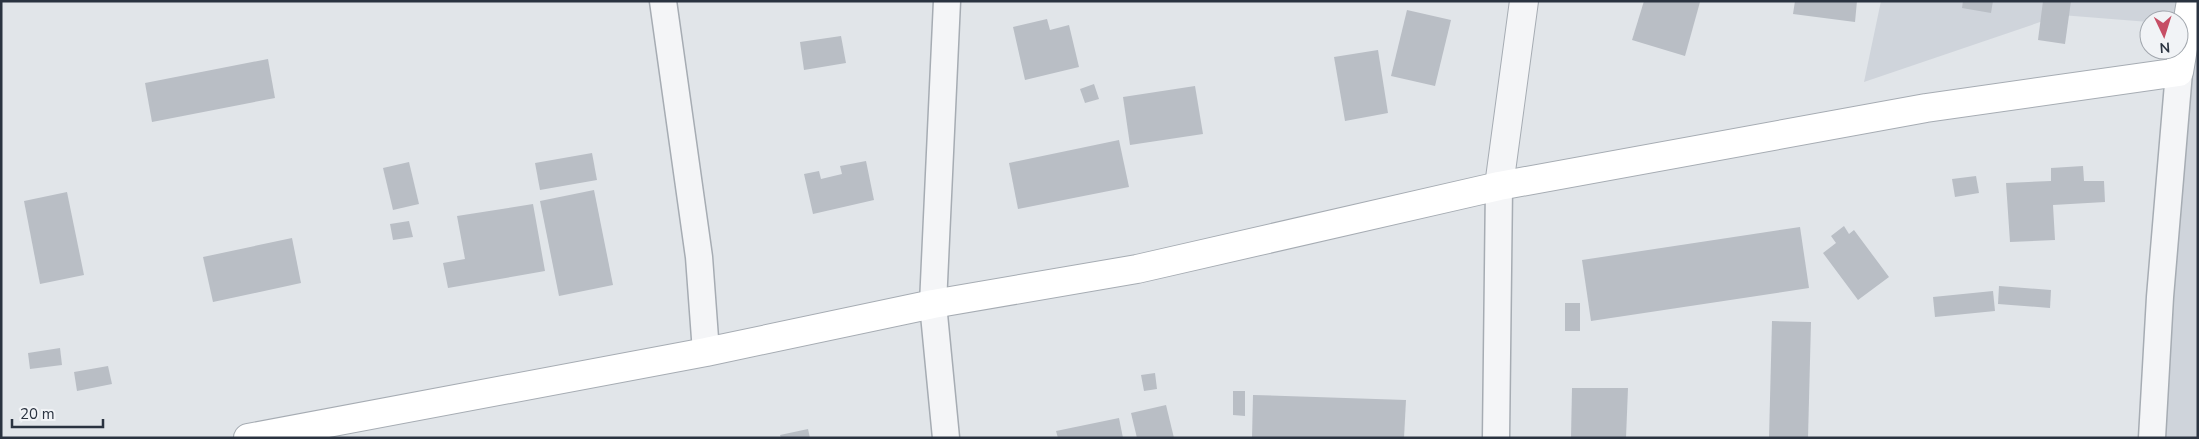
<svg xmlns="http://www.w3.org/2000/svg" width="2199" height="439" font-family="'Nunito Sans',sans-serif">
	<style>
		.built { fill: #cfd4db }
		.building { fill: #b9bec5 }
		.lines { fill: none; stroke-linecap: round; stroke-linejoin: round }
		.minor-casing { stroke: #a6acb3; stroke-width: 29 }
		.tertiary-casing { stroke: #a6acb3; stroke-width: 30 }
		.secondary-casing { stroke: #a6acb3; stroke-width: 30 }
		.minor { stroke: #f4f5f7; stroke-width: 26 }
		.tertiary { stroke: #f4f5f7; stroke-width: 28 }
		.secondary { stroke: #fff; stroke-width: 28 }
	</style>
	<rect width="100%" height="100%" fill="#e1e5e9"/>
	<path class="built" d="M1881,1H2198V438H2164L2179,20H2149V22L2061,15L1864,82Z"/>
	<g class="building">
		<path d="M1644,1L1700,2L1685,56L1632,40Z"/>
		<path d="M1795,1H1857L1855,22L1793,14Z"/>
		<path d="M1963,1H1993L1991,13L1962,8Z"/>
		<path d="M2043,1H2071L2065,44L2038,40Z"/>
		<path d="M1407,10L1451,20L1435,86L1391,76Z"/>
		<path d="M1047,19L1050,30L1069,25L1079,67L1025,80L1013,27Z"/>
		<path d="M841,36L846,63L804,70L800,42Z"/>
		<path d="M1378,50L1388,113L1345,121L1334,57Z"/>
		<path d="M268,59L275,98L152,122L145,83Z"/>
		<path d="M1094,84L1099,99L1085,103L1080,89Z"/>
		<path d="M1195,86L1203,134L1130,145L1123,97Z"/>
		<path d="M1119,140L1129,187L1018,209L1009,163Z"/>
		<path d="M592,153L597,180L540,190L535,163Z"/>
		<path d="M866,161L874,200L813,214L804,174L819,171L821,179L842,174L840,166Z"/>
		<path d="M409,162L419,204L393,210L383,168Z"/>
		<path d="M2083,166L2084,181H2104L2105,202L2053,205L2055,240L2010,242L2006,183L2051,181V168Z"/>
		<path d="M1976,176L1979,193L1955,197L1952,179Z"/>
		<path d="M594,190L613,285L559,296L540,201Z"/>
		<path d="M67,192L84,275L40,284L24,201Z"/>
		<path d="M533,204L545,271L448,288L443,263L465,259L457,216Z"/>
		<path d="M409,221L413,237L393,240L390,224Z"/>
		<path d="M1844,226L1849,234L1854,230L1889,277L1858,300L1823,253L1836,243L1831,236Z"/>
		<path d="M1800,227L1809,288L1591,321L1582,260Z"/>
		<path d="M292,238L301,283L213,302L203,257Z"/>
		<path d="M1999,286L2051,290L2050,308L1998,304Z"/>
		<path d="M1993,291L1995,311L1935,317L1933,297Z"/>
		<rect x="1565" y="303" width="15" height="28"/>
		<path d="M1772,321L1811,322L1808,438H1769Z"/>
		<path d="M60,348L62,365L30,369L28,353Z"/>
		<path d="M108,366L112,384L77,391L74,372Z"/>
		<path d="M1155,373L1157,389L1144,391L1141,375Z"/>
		<path d="M1572,388H1628L1626,438H1571Z"/>
		<path d="M1233,391H1245V416L1233,415Z"/>
		<path d="M1253,395L1406,400L1404,438H1252Z"/>
		<path d="M1166,405L1174,438H1137L1131,413Z"/>
		<path d="M1119,418L1123,438H1058L1056,431Z"/>
		<path d="M808,429L810,438H781L780,435Z"/>
	</g>
	<g class="lines">
		<defs>
			<g id="minor">
				<path d="M663,1L699,257L706,352"/>
				<path d="M946,438L933,304L947,1"/>
				<path d="M1496,438L1499,186"/>
				<path d="M2152,438L2160,297L2179,72"/>
			</g>
			<path id="tertiary" d="M1499,186L1524,1"/>
			<path id="secondary" d="M248,438L706,352L933,304L1137,269L1499,186L1926,108L2179,72L2191,1"/>
		</defs>
		<use href="#minor" class="minor-casing"/>
		<use href="#tertiary" class="tertiary-casing"/>
		<use href="#secondary" class="secondary-casing"/>
		<use href="#minor" class="minor"/>
		<use href="#tertiary" class="tertiary"/>
		<use href="#secondary" class="secondary"/>
	</g>
	<rect width="2199" height="439" fill="none" stroke="#2a3340" stroke-width="5"/>
	<g transform="translate(2164 35) rotate(176)"><circle r="24" fill="#f1f3f6" stroke="#a1a6ad"/>
	<path d="M0-4L9 19L0 12L-9 19Z" fill="#c64e65"/>
	<text y="-8" font-size="14" font-weight="bold" text-anchor="middle" fill="#2a3340">N</text>
	</g>
	<path d="M12 419v8h91v-8" fill="none" stroke="#2a3340" stroke-width="2.5"/>
	<text x="20" y="419" font-size="15" fill="#2a3340" stroke="#f1f3f6" stroke-width="4" paint-order="stroke">20 m</text>
</svg>
